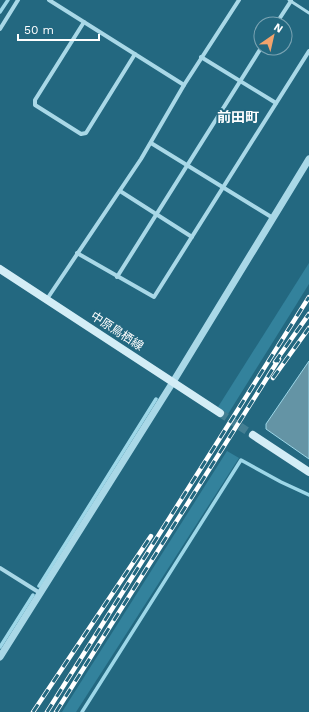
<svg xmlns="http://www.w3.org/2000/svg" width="309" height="712" font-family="'Work Sans','Noto Sans JP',sans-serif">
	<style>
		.green { fill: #33829c }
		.water { fill: #6494a5; stroke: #9dd7e8 }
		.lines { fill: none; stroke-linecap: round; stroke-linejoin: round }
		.stream { stroke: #9dd7e8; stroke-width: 3.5 }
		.secondary-tunnel { stroke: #447f93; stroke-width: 8; stroke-dasharray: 8 4; stroke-linecap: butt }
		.service { stroke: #a9d8e7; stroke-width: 3 }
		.minor { stroke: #a9d8e7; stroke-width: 4 }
		.tertiary { stroke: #a9d8e7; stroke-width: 7 }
		.secondary { stroke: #d3edf6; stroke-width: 8 }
		.rail-casing { stroke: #fff; stroke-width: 4.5 }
		.rail { stroke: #236880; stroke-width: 3; stroke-dasharray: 9; stroke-linecap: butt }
		.labels { text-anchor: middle; stroke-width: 4; stroke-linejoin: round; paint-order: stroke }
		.street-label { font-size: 12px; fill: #fff; stroke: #236880 }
		.quarter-label { font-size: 14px; font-weight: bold; fill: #fff; stroke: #236880 }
	</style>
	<rect width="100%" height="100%" fill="#236880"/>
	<g class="green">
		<path d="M309,263V284L228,414L218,407Z"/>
		<path d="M227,451L239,458L76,712H62Z"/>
	</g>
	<path class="water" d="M309,361V459L266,429V424Z"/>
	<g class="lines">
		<g class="stream">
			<path d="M0,12L8,0"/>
			<path d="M39,586L156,399"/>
			<path d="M0,647L33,595"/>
			<path d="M82,712L241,460L281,482L309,495"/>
		</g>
		<path class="secondary-tunnel" d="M220,413L253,435"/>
		<path class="service" d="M289,0L309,13"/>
		<g class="minor">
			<path d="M49,0L184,85"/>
			<path d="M84,22L35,100V105L81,134L86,133L135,54"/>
			<path d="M276,24L291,1"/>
			<path d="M0,29L18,0"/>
			<path d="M201,57L276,103"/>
			<path d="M151,143L273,218"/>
			<path d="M120,191L192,237"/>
			<path d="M77,253L154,297L309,51"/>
			<path d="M117,277L261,48"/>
			<path d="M47,299L141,159L184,85L239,0"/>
			<path d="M0,568L40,593"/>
		</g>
		<path class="tertiary" d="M0,657L173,382L309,159"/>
		<g class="secondary">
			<path d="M0,269L220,413"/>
			<path d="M253,435L309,472"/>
		</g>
		<defs>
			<g id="rail">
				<path d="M275,362L309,314"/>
				<path d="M273,378L309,328"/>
				<path d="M33,712L151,536"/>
				<path d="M47,712L309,297"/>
				<path d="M56,712L279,359"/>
			</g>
		</defs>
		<use href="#rail" class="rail-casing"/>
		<use href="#rail" class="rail"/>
	</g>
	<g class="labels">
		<g class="street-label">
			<text transform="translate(117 331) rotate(33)" y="4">中原鳥栖線</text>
		</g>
		<g class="quarter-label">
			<text x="238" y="122">前田町</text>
		</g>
	</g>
	<g transform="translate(273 36) rotate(34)"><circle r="19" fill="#236880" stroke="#7ba4b3"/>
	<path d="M0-3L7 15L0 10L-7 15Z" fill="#f2a36c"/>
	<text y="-6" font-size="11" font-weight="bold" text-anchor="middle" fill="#ffffff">N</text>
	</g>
	<path d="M18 34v6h81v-6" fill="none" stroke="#ffffff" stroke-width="2"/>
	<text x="24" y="34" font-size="12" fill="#ffffff" stroke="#236880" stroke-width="3" paint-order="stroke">50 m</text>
</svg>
